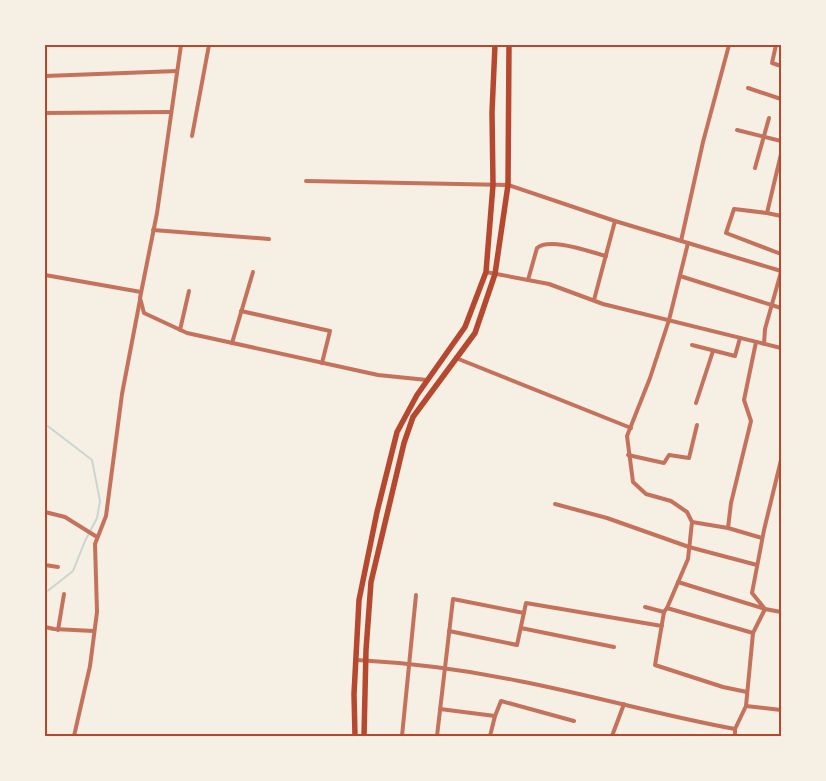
<svg xmlns="http://www.w3.org/2000/svg" width="826" height="781" font-family="Georgia,serif">
	<style>
		.lines { fill: none; stroke-linecap: round; stroke-linejoin: round }
		.stream { stroke: #c9d6d2; stroke-width: 2 }
		.minor { stroke: #c5725c; stroke-width: 4 }
		.primary { stroke: #b5482f; stroke-width: 5.5 }
		.neatline { fill: none; stroke: #b5482f; stroke-width: 2 }
	</style>
	<rect width="100%" height="100%" fill="#f6efe4"/>
	<g class="lines">
		<path class="stream" d="M45,424L92,460L100,501L97,518L85,541L73,571L45,593"/>
		<g class="minor">
			<path d="M181,45L157,213L140,298L144,313L187,333L378,375L427,380"/>
			<path d="M776,45L772,63L781,66"/>
			<path d="M45,76L177,71"/>
			<path d="M748,88L781,99"/>
			<path d="M45,113L171,112"/>
			<path d="M737,130L781,141"/>
			<path d="M192,136L209,45"/>
			<path d="M781,154L767,213L734,209L726,233L781,254"/>
			<path d="M755,168L769,118"/>
			<path d="M306,181L508,185L615,221L688,243L669,320L650,378L627,436L633,482L646,494L671,501L687,512L692,522L688,559L667,608"/>
			<path d="M767,213L781,216"/>
			<path d="M153,230L269,239"/>
			<path d="M681,241L703,142L729,45"/>
			<path d="M688,243L781,271"/>
			<path d="M486,272L549,284L603,304L781,348"/>
			<path d="M45,275L141,292"/>
			<path d="M680,276L781,308"/>
			<path d="M528,280L537,248C550,237 590,252 606,256"/>
			<path d="M594,300L615,221"/>
			<path d="M241,311L330,331L322,363"/>
			<path d="M180,330L189,291"/>
			<path d="M756,342L744,400L751,421L731,503L728,528L762,538"/>
			<path d="M232,343L253,272"/>
			<path d="M764,344L765,329L781,272"/>
			<path d="M692,345L735,356L740,338"/>
			<path d="M456,358L631,428"/>
			<path d="M696,403L713,351"/>
			<path d="M628,455L664,463L669,455L689,458L697,425"/>
			<path d="M555,504L607,518L689,547L757,565"/>
			<path d="M45,512L65,517L97,537"/>
			<path d="M692,522L728,528"/>
			<path d="M45,565L58,567"/>
			<path d="M678,582L765,609L752,593L764,530L781,460"/>
			<path d="M645,607L664,612L667,608L753,633L746,706"/>
			<path d="M664,612L655,665L723,687L747,692"/>
			<path d="M45,627L54,629L94,631"/>
			<path d="M521,628L614,647"/>
			<path d="M58,630L64,594"/>
			<path d="M449,631L517,645L526,603L662,626"/>
			<path d="M753,633L765,609L781,612"/>
			<path d="M357,660C412,663 466,670 519,681C592,695 662,716 735,729V736"/>
			<path d="M440,709L495,716L490,736"/>
			<path d="M495,716L501,701L574,721"/>
			<path d="M735,729L746,706L781,710"/>
			<path d="M74,736L90,666L97,612L95,544L106,516L122,394L140,300"/>
			<path d="M402,736L416,595"/>
			<path d="M437,736L453,599L524,613"/>
			<path d="M612,736L624,704"/>
		</g>
		<g class="primary">
			<path d="M355,736L354,694L359,600L377,512L397,432L417,395L465,327L486,272L493,185L492,112L495,45"/>
			<path d="M364,736L366,650L371,582L404,443L413,417L475,333L495,274L508,185L509,45"/>
		</g>
	</g>
	<rect width="826" height="781" fill="none" stroke="#f6efe4" stroke-width="92"/>
	<rect x="46" y="46" width="734" height="689" class="neatline"/>
</svg>
